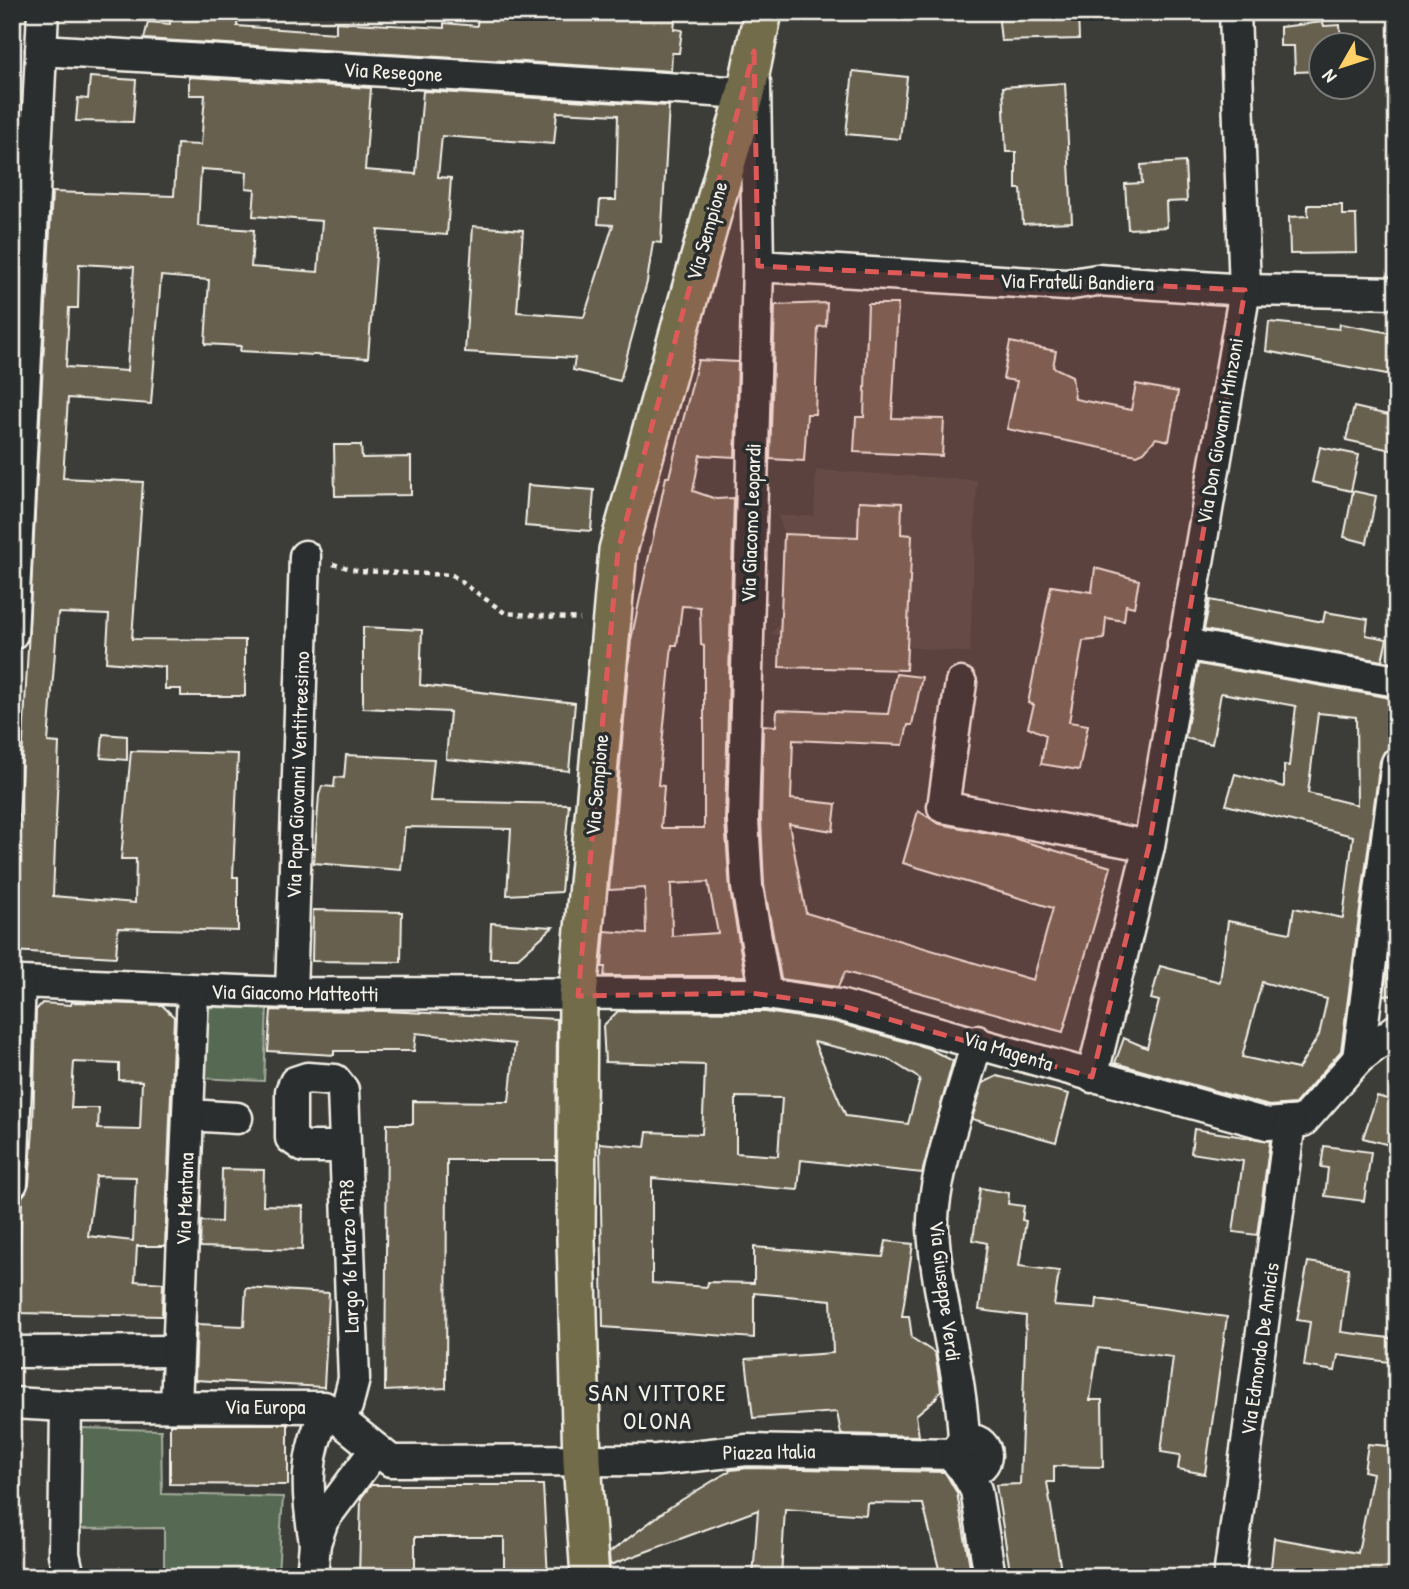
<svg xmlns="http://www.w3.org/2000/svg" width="1409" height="1589" font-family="'Patrick Hand',sans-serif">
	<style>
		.built { fill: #49473f }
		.park { fill: #566953; stroke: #a5ad9e; stroke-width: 2 }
		.building { fill: #67604f; stroke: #f4f1e8; stroke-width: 2; fill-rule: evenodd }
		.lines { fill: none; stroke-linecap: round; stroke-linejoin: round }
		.minor-casing { stroke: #f4f1e8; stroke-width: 35 }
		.major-casing { stroke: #f4f1e8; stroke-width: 42 }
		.path { stroke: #f4f1e8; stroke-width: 4.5; stroke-dasharray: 5 5; stroke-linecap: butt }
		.minor { stroke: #2a2d2e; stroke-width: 30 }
		.major { stroke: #726c4b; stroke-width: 37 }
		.marked { fill: #de5a58; fill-opacity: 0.2; stroke: #de5a58; stroke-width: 5; stroke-dasharray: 14 9; stroke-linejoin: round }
		.labels { text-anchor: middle; stroke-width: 7; stroke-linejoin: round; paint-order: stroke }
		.street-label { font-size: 21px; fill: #f4f1e8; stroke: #2a2d2e }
		.quarter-label { font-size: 24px; letter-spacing: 2px; fill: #f4f1e8; stroke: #2a2d2e }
	</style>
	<rect width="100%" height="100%" fill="#3c3c38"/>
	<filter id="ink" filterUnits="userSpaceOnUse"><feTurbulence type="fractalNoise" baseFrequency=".0143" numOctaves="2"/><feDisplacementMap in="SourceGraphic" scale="14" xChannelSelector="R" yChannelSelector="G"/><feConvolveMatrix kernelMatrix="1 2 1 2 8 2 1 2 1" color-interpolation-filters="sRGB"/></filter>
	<g filter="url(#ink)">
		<path class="built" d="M816,470L977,480L970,653L771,634L780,623L784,535L778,516H814Z"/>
		<g class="park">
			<path d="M200,1007L267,1008L264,1081L197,1078Z"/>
			<path d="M81,1428L161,1430L162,1494L283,1497L278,1573L164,1571V1528L80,1529Z"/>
		</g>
		<g class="building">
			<path d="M171,12H238L237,26L336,33V22L444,28V23L477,26L478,12H676L674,29L682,30L679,53H672L671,71L144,39L148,22L170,24Z"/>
			<path d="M998,12H1078L1079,39L1001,41Z"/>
			<path d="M1323,22L1324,26L1340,25L1341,46H1321V71L1295,72L1294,46H1280V27Z"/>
			<path d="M853,71L907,77L900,139L846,134Z"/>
			<path d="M90,77L136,80L133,122L76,121L78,98L88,99Z"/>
			<path d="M189,77L371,88L365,170L416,174L423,91L669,106L661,243L653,242L647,282L620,381L573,370L575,358L465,352L473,226L523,230L517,312L584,317L613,225L598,224L600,200H616L618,115L557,112L554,144L442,136L438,177L451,178L447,235L378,230L368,358L240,351L241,346L205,344L209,280L161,276L151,404L68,398L63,478L143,482L132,639L245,640V696H181V689H165V667L106,662L109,615L58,613L48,742L59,743L53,896L135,903L136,859H121L131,751L238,754L233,877H238V931L118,928L116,957L12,951L52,192L174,196L177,144L201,145L205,95H189ZM201,169L247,172L246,188L255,189L253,216L322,221L318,272L251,267L254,230L198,226ZM79,264L134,267L127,371L66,367L69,308H78Z"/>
			<path d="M1065,83L1072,222L1023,224L1021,189H1016V152H1006L1003,87Z"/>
			<path d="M1185,162L1187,201L1166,202L1167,227L1128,229L1125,184L1142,183L1141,165Z"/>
			<path d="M1308,205H1342V215H1356L1357,253L1290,254L1289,217L1308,216Z"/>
			<path d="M827,303L826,326L818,327L815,414H807L804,461L770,459L775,305Z"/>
			<path d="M868,304H898L892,418L944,419L942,456L854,452L856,417H864Z"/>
			<path d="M1269,322L1339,329L1340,324L1397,334V376L1266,351Z"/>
			<path d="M1010,342L1056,351L1053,367L1072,376L1075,399L1131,410L1136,384L1178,392L1169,441L1156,438L1144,452L1137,455L1007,429L1017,381L1003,379Z"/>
			<path d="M698,360L738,362L735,457L700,455L693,491L716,499L734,498L725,820L730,890L745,976H604L605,967H602L605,931L646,934L645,888L609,890L631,640L666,477H669ZM682,606L700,607L701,645L704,646V828H661L664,786L658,785L672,645H677ZM708,882L718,933L672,936L671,884Z"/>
			<path d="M1354,407L1397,417L1391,450L1346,440Z"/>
			<path d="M334,445H361L362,458L411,457V495L335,496Z"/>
			<path d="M1320,447L1359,455L1351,491L1312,482Z"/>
			<path d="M528,485L594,490L591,531L525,526Z"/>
			<path d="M1353,491L1376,496L1367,543L1344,537Z"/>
			<path d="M859,501L902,503L901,534L912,535L906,670L779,667L784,534L858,537Z"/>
			<path d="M1095,568L1139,580L1134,607L1126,605L1124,621L1106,618L1104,639L1083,641L1069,722L1088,725L1079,770L1041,764L1046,735L1028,727L1034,705L1028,703L1051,586L1092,592Z"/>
			<path d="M1210,600L1323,622L1325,612L1368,619L1366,635L1387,639L1382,661L1204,630Z"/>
			<path d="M363,627L422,630L420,685L575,703L569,771L446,759L450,712L363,708Z"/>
			<path d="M1198,664L1391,698L1389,746H1396L1384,752L1380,761L1341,1051L1295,1104L1269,1106L1115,1063L1124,1038L1147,1048L1159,1001L1151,999L1160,966L1220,982L1228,921L1290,933L1294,908L1343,918L1353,836L1226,805L1235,774L1284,787V765L1289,766L1296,706L1221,693L1212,744L1185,738ZM1318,713L1356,717L1357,805L1308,793ZM1262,982L1327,999L1319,1035L1298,1069L1242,1057Z"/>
			<path d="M896,674L922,677L912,725H908L903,745L793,740L791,799L836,804L833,831L789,824L806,913L1033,980L1053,908L903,863L918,811L940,824L1009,837L1111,867L1063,1032L845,972L838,987L781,979L764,885L761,820L763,725L776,726L777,710L888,714Z"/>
			<path d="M103,734L127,736V760L101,758Z"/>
			<path d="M346,755L434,759L430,801L569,804L561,892L507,895L511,829L405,827L401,870L314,863L319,795L322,786L334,787L335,777L344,778Z"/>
			<path d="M1397,899V996L1384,995Z"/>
			<path d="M313,910L402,912L401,962L312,961Z"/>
			<path d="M491,923L553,927L518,958H490Z"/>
			<path d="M72,1002L162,1005L174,1017L165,1246H137L135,1281L163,1283L162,1316L17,1313L22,1197L29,1184L33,1129L36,1010L42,1003L71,1005ZM74,1062L119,1064V1080L142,1081L140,1130L98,1129L99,1108H71ZM96,1176L136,1177L133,1241L88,1236Z"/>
			<path d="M271,1010L384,1011L557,1019L556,1160H447L446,1388L385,1391L387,1124H413V1101L509,1102L515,1044L416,1033L414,1051H334V1055L268,1051Z"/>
			<path d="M618,1011L765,1012L835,1022L928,1048L953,1061L922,1173L801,1160L798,1190L652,1178V1283L707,1287L708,1282L754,1283V1247L883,1257L886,1241L913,1244L902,1316H909L912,1338L935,1353L941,1390L935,1399L916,1415L919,1436L841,1434L837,1412L753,1418L746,1359L833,1353L831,1300L754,1293V1338L603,1327L600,1143L645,1147L647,1132L702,1134L704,1095L705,1065L605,1062L603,1026ZM814,1042L888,1059L920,1079L908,1124L846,1116ZM736,1097L782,1098L778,1156L736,1153Z"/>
			<path d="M997,1076L1069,1094L1056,1142L972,1119L983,1083Z"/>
			<path d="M1377,1096L1397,1102V1147L1363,1138Z"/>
			<path d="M1194,1129L1270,1141L1257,1235L1233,1232L1243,1161L1191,1153Z"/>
			<path d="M1324,1146L1371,1152L1364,1201L1325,1196L1328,1168L1321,1167Z"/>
			<path d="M222,1169L264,1170L263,1205L303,1206L302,1250L200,1247L201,1221L221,1222Z"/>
			<path d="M980,1188L1009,1193L1008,1204L1024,1206L1022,1220L1026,1221L1019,1266L1059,1271L1054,1306L1096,1309L1097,1299L1227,1317L1205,1474L1178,1469L1180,1455L1161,1452L1173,1357L1098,1348L1090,1400H1102L1103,1467L1054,1466V1482H1047L1062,1577H1011L996,1485L1020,1484L1026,1316L979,1310L987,1243L973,1240Z"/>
			<path d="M1308,1262L1349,1268L1341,1332L1397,1339V1363L1338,1355L1335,1371L1304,1366L1310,1322L1297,1320Z"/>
			<path d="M246,1288L329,1293L324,1387L195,1380L197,1324L244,1326Z"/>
			<path d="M170,1424H288V1485L170,1484Z"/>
			<path d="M1368,1444L1397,1447V1535L1390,1577H1270L1274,1538L1358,1553L1373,1473L1364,1471Z"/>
			<path d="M748,1468L945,1472L957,1493L972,1577H941L923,1504L867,1503L866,1515L785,1509L781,1577H753L758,1510L610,1565L609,1553L670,1507L731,1470Z"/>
			<path d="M371,1485H543L548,1577H504V1537H415V1577H359L361,1498Z"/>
		</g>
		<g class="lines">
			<defs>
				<g id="minor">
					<path d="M41,50L746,93"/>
					<path d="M755,83L758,266L743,820L747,887L766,994"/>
					<path d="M758,266L1066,285L1097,280L1245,290L1397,293"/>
					<path d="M12,634L43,12"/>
					<path d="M1183,644L1397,681"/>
					<path d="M961,683L943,807L1149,846"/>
					<path d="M12,985L20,982L291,993L766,994L839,1005L1267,1124L1303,1121L1358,1059L1397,1029"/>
					<path d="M291,993L305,556"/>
					<path d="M1358,1059L1397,763"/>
					<path d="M1092,1077L1149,846L1245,290L1235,12"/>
					<path d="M188,1115L237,1118"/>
					<path d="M12,1183L20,982"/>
					<path d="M12,1352L178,1351"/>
					<path d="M12,1403L66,1406L324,1407L391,1461L657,1460L747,1450L956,1454"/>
					<path d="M66,1406L64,1554L69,1577"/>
					<path d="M176,1406L193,992"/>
					<path d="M338,1419L347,1406L354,1379L343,1090L335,1080L307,1078L295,1082L291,1091V1138L304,1147H345"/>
					<circle cx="971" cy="1455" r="15"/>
					<path d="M964,1442C962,1370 937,1301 933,1229C931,1178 964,1093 977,1041"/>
					<path d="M964,1469L976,1490L990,1577"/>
					<path d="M315,1542C306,1492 304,1455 327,1410"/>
					<path d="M312,1577L315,1543L323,1520L376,1449"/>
					<path d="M1229,1577L1290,1122"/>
				</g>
				<path id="major" d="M590,1577L582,1461L576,1240L578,996L618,550L746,93L763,12"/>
			</defs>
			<use href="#minor" class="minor-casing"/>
			<use href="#major" class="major-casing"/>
			<path class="path" d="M333,564L359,571L452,575L505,613L580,619"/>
			<use href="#minor" class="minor"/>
			<use href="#major" class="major"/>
		</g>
	</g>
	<path class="marked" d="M754,51L758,266L1245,290L1149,846L1092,1077L839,1005L751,993L578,996L618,550Z"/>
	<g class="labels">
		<g class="street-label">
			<text transform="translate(393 72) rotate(3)" y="7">Via Resegone</text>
			<text transform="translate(707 231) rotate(-74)" y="7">Via Sempione</text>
			<text transform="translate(1077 282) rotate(1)" y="7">Via Fratelli Bandiera</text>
			<text transform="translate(1220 431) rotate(-80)" y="7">Via Don Giovanni Minzoni</text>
			<text transform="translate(751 523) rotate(-88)" y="7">Via Giacomo Leopardi</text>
			<text transform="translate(298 775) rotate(-88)" y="7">Via Papa Giovanni Ventitreesimo</text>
			<text transform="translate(597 785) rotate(-85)" y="7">Via Sempione</text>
			<text transform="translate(295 993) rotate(1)" y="7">Via Giacomo Matteotti</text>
			<text transform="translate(1008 1051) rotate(17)" y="7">Via Magenta</text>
			<text transform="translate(185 1199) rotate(-88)" y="7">Via Mentana</text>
			<text transform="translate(349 1256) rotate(-92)" y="7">Largo 16 Marzo 1978</text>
			<text transform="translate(945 1291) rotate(83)" y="7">Via Giuseppe Verdi</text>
			<text transform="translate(1260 1349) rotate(-82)" y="7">Via Edmondo De Amicis</text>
			<text x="265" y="1414">Via Europa</text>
			<text transform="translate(769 1452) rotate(-1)" y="7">Piazza Italia</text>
		</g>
		<g class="quarter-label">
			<text x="658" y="1401">SAN VITTORE<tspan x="658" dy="28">OLONA</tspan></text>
		</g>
	</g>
	<rect width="1409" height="1589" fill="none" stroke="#2a2d2e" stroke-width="42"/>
	<rect x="21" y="21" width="1367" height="1547" fill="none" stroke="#f4f1e8" stroke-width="2.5" filter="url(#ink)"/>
	<g transform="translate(1342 66) rotate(231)"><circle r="33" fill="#2a2d2e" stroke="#7b7b78" stroke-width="2"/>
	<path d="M0-5L12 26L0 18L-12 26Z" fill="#ffd166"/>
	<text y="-10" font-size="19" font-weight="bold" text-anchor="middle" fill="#f4f1e8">N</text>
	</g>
</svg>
